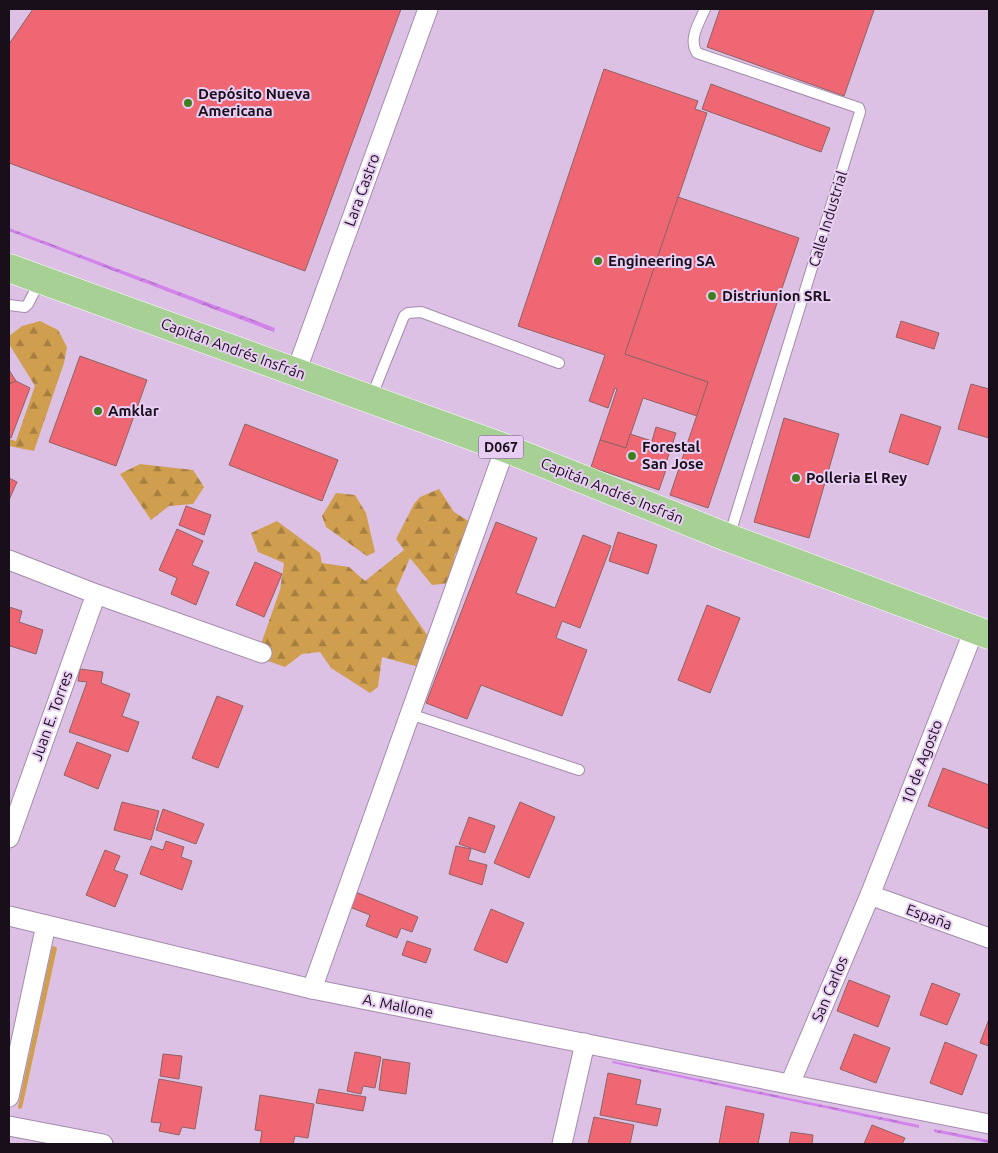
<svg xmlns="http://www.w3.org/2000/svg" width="998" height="1153" font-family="Ubuntu,sans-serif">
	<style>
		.green { fill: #cf9f4f }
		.forest { fill: url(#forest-firs) }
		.water { fill: url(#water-waves) }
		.building { fill: #ee6773; stroke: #8f6364 }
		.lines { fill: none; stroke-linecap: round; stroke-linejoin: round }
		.lane-casing { stroke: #a58bad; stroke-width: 12 }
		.street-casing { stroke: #a58bad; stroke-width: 21 }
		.primary-casing { stroke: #fff; stroke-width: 29 }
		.lane { stroke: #fff; stroke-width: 10 }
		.street { stroke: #fff; stroke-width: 19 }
		.primary { stroke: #a7d095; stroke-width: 28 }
		.poi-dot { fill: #3f7f1f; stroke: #e9cef3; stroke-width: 2 }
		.labels { text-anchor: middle; stroke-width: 4; stroke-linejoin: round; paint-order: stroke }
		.shield { fill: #e9cef3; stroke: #57485c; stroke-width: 1 }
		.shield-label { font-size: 14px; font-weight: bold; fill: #180f1b }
		.poi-label { font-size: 15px; font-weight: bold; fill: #180f1b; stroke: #e9cef3; text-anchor: start }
		.street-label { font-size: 15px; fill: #180f1b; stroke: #e9cef3 }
	</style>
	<defs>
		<pattern id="forest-firs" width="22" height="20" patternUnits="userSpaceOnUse" patternTransform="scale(1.25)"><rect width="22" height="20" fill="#cf9f4f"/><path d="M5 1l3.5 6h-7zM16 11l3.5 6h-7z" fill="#a78041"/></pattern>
		<pattern id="water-waves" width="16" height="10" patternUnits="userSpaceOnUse" patternTransform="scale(1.25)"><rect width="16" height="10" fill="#d283ec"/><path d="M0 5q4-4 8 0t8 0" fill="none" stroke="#a96abe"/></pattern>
	</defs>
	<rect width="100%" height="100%" fill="#dcc1e5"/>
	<path class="green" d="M54,946L57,948L22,1108L19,1109L18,1107L52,947Z"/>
	<g class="forest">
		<path d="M40,321L58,330L67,347L64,363L34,451L9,446V439L16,441L35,386L9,344V336L22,326Z"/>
		<path d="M140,464L193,470L204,487L193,504L169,506L151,520L120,474Z"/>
		<path d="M439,489L454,512L478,527L477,536L455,554L450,583L432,585L410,558L396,590L430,639L419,667L382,657L378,687L370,693L331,668L320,652L302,654L285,667L268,661L261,644L280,590L284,563L258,552L251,533L277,521L320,553L322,563L349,567L365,581L404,550L396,539L414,504L420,497Z"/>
		<path d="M336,493L355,495L366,513L375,552L367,556L326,527L322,516Z"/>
	</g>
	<g class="water">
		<path d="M9,228L275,328L274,332L9,231Z"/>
		<path d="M613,1061L919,1125V1128L612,1063Z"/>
		<path d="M934,1129L989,1140V1143L934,1132Z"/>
	</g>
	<g class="building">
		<path d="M33,9H401L305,271L9,163V44Z"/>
		<path d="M720,9H873L874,10L844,96L707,47Z"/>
		<path d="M604,69L698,101L695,109L707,113L625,354L708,382L697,416L643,398L626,448L600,440L617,389L615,388L608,408L589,401L605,355L518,326Z"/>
		<path d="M711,84L830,128L821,152L702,109Z"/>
		<path d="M678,197L799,238L708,508L670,495L708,382L625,354Z"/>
		<path d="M901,321L939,333L934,349L896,337Z"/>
		<path d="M80,356L147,380L116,466L49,442Z"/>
		<path d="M9,370L16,381L9,384Z"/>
		<path d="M16,381L30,388L11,438L9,437V384Z"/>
		<path d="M971,384L989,389V438L958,429Z"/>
		<path d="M901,414L941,427L928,465L889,452Z"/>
		<path d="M784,418L839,434L809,538L754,522Z"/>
		<path d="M245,424L338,460L322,501L229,465Z"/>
		<path d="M656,427L676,433L666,463L668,464L659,490L591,467L600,440L626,448L630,434L652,441Z"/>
		<path d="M9,478L17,482L9,500Z"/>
		<path d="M186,506L211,515L204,535L179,525Z"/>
		<path d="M496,522L537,538L516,593L555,608L583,535L611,546L580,628L562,621L556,638L587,650L562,716L481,685L467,719L426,703Z"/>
		<path d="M177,529L203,541L192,565L209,572L196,605L171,594L177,578L159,570Z"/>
		<path d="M618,532L657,545L648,574L609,561Z"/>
		<path d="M255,562L282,574L264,617L236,605Z"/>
		<path d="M707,605L740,618L710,693L678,680Z"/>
		<path d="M9,607L22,611L19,622L43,630L36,654L10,646L9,649Z"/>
		<path d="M80,669L103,672L101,683L130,694L122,716L139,722L128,752L69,732L87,682L78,681Z"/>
		<path d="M217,696L243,706L218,768L192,758Z"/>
		<path d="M77,742L111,755L98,789L64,775Z"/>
		<path d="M943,768L989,785V829L928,806Z"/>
		<path d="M122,802L159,811L151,840L114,830Z"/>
		<path d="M520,802L555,817L529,878L494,863Z"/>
		<path d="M163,809L204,824L196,844L156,830Z"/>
		<path d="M469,817L495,826L485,853L459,844Z"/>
		<path d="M166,841L184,847L181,857L192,861L182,890L140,874L151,846L163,850Z"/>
		<path d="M456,846L471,849L468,860L487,865L482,885L449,874Z"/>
		<path d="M105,850L120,856L114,870L128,875L115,907L86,895Z"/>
		<path d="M353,891L418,917L412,932L401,928L397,938L366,926L370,915L347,906Z"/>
		<path d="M491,909L524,923L507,963L474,950Z"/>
		<path d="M407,941L431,949L426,963L402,955Z"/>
		<path d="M849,980L890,996L878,1027L837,1011Z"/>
		<path d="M932,983L960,994L947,1025L920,1015Z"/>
		<path d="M989,1019V1046L980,1043Z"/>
		<path d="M854,1034L890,1048L876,1083L840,1069Z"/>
		<path d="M945,1042L977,1055L962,1095L930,1083Z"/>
		<path d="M355,1052L381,1057L375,1088L363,1086L361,1094L347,1091Z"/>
		<path d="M163,1054L182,1056L179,1079L160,1076Z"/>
		<path d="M383,1059L410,1063L406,1094L379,1090Z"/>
		<path d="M608,1073L641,1080L636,1104L661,1109L657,1126L600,1115Z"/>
		<path d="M159,1079L202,1087L195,1129L182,1127L179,1135L159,1131L161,1123L151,1122Z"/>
		<path d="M319,1089L366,1097L363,1111L316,1103Z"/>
		<path d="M260,1095L314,1104L308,1138L295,1136L293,1144H260L262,1131L255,1130Z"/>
		<path d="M726,1106L764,1114L758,1144H719Z"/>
		<path d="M594,1117L634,1125L630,1144H588Z"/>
		<path d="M872,1125L905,1138L902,1144H864Z"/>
		<path d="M791,1132L813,1135L812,1144H789Z"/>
	</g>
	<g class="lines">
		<defs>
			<g id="lane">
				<path d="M705,9C699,23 688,39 697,53L859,108L860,112L729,537"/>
				<path d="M9,305L25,307L28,304L40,281"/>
				<path d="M371,398L404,316L408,313L421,312L559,363"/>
				<path d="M410,714L579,770"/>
			</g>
			<g id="street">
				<path d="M296,372L428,9"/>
				<path d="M9,560L96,594L262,653"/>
				<path d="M9,838L96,594"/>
				<path d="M870,895L989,938"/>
				<path d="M9,916L312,989L989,1124"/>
				<path d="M312,989L505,448"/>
				<path d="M790,1084L870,895L974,630"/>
				<path d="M9,1097L46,925"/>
				<path d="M9,1126L103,1144"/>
				<path d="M562,1144L585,1043"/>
			</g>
			<path id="primary" d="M9,268L505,448L729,538L989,635"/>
		</defs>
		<use href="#lane" class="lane-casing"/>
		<use href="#street" class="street-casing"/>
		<use href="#primary" class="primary-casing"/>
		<use href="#lane" class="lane"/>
		<use href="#street" class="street"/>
		<use href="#primary" class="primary"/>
	</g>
	<g class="poi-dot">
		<circle cx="188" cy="103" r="5"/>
		<circle cx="598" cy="261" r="5"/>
		<circle cx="712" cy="296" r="5"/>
		<circle cx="98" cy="411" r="5"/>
		<circle cx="632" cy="456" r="5"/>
		<circle cx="796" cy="478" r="5"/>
	</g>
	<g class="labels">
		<rect class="shield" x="478.5" y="435.5" width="45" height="23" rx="4"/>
		<g class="shield-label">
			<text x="501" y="452">D067</text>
		</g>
		<g class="poi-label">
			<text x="198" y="99">Depósito Nueva<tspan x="198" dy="17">Americana</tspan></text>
			<text x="608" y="266">Engineering SA</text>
			<text x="722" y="301">Distriunion SRL</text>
			<text x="108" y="416">Amklar</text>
			<text x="642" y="452">Forestal<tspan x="642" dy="17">San Jose</tspan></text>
			<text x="806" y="483">Polleria El Rey</text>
		</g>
		<g class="street-label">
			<text transform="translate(362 190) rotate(-70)" y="5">Lara Castro</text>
			<text transform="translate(828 219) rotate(-73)" y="5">Calle Industrial</text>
			<text transform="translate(233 349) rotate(20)" y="5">Capitán Andrés Insfrán</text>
			<text transform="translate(612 491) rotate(22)" y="5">Capitán Andrés Insfrán</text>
			<text transform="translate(52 716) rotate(-70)" y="5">Juan E. Torres</text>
			<text transform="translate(922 762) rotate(-69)" y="5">10 de Agosto</text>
			<text transform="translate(929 917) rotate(20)" y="5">España</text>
			<text transform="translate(830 989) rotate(-67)" y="5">San Carlos</text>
			<text transform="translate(398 1006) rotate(11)" y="5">A. Mallone</text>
		</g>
	</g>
	<rect width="998" height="1153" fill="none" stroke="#180f1b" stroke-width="20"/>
</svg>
